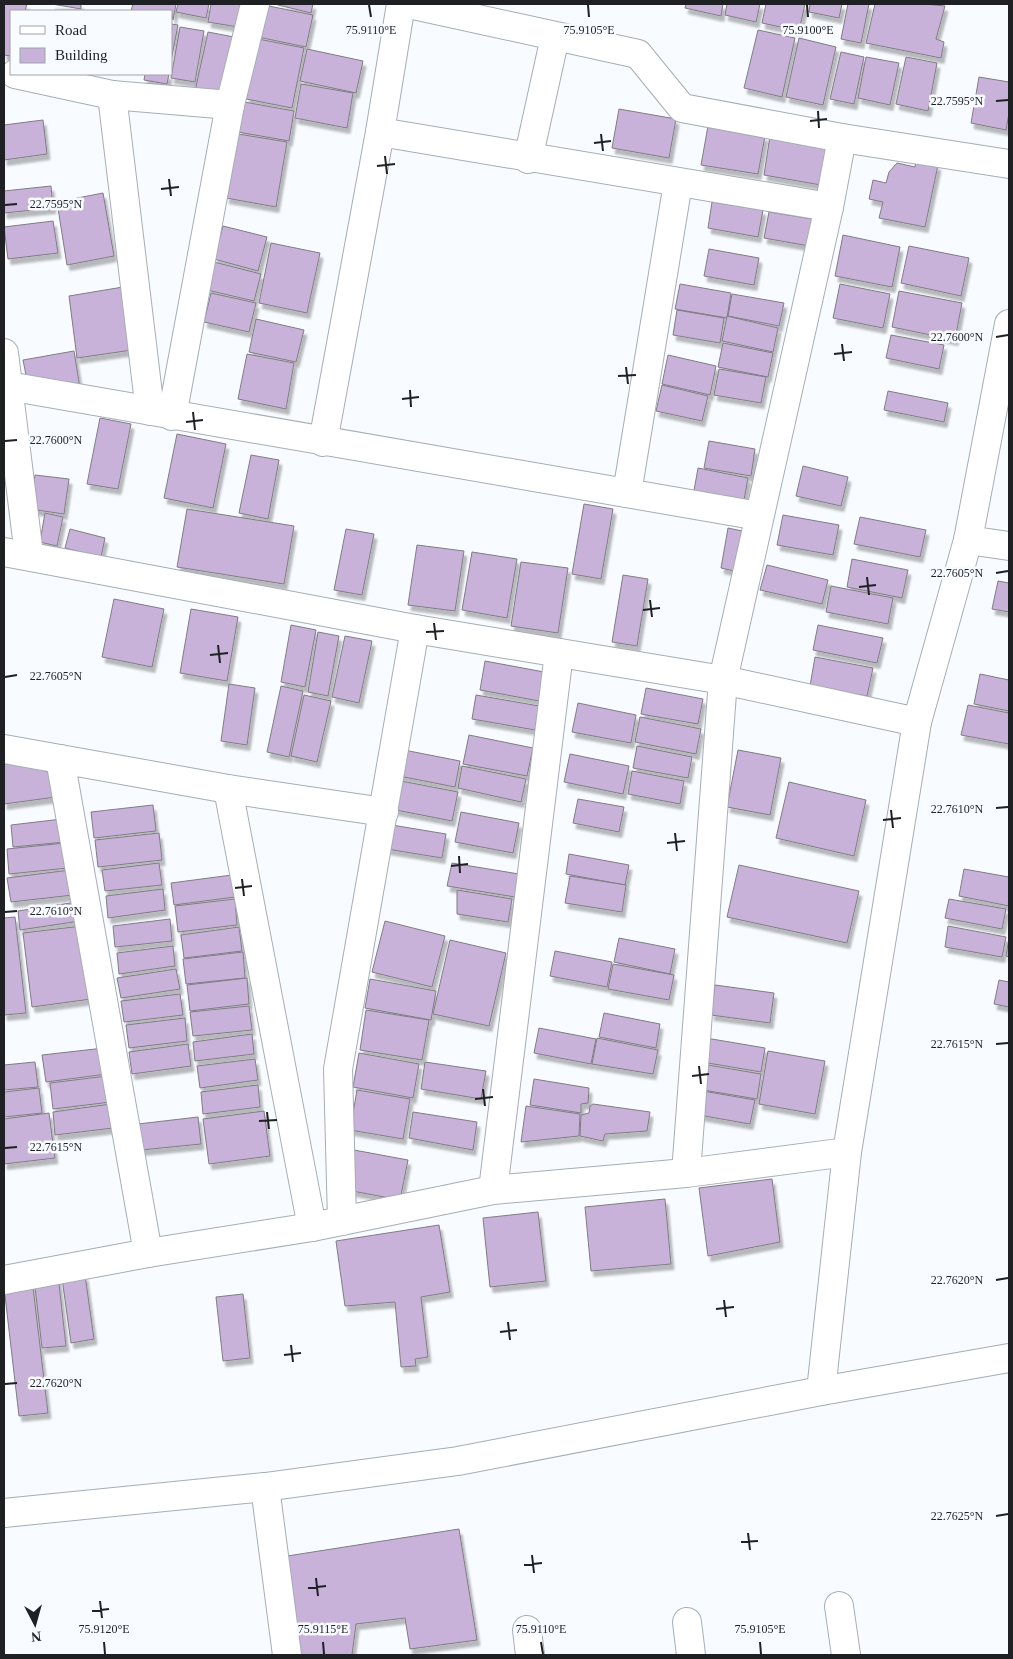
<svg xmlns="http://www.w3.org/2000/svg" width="1013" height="1659" font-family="Georgia,serif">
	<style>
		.building { fill: #c8b2d9; stroke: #807b84; filter: url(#shadow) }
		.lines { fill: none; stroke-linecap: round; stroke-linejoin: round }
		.minor-casing { stroke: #a7adb6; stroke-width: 30 }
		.tertiary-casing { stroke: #a7adb6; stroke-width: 30 }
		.minor { stroke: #fff; stroke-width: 28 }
		.tertiary { stroke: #fff; stroke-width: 28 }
		.ticks { fill: none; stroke: #1e2023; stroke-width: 2 }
		.ticks-label { font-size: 12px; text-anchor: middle; fill: #1e2023; stroke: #f8fbff; stroke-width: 5; stroke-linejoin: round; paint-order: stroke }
	</style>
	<defs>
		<filter id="shadow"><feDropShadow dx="3" dy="5.5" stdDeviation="1" flood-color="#0004"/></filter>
	</defs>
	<rect width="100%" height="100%" fill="#f8fbff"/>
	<g class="building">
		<path d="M4,4H27L25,11H11V56L4,55Z"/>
		<path d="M52,4H81V9Z"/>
		<path d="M133,4H176L173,20L171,11H131Z"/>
		<path d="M178,4H209L206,18L176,12Z"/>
		<path d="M211,4H242L238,27L208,22Z"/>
		<path d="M274,4H313L311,13Z"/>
		<path d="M686,4H723L721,16L685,8Z"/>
		<path d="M727,4H760L756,22L725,15Z"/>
		<path d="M766,4H805L799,31L762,23Z"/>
		<path d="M810,4H842L839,18L809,12Z"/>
		<path d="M848,4H869L861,43L841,39Z"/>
		<path d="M875,4H925L945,6L936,39L944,42L941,58L866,43Z"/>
		<path d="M264,5L313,15L306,47L258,37Z"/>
		<path d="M171,24L178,25L171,61Z"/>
		<path d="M180,27L204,31L195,82L171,78Z"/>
		<path d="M758,30L795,38L782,97L744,88Z"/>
		<path d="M208,32L234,37L222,96L195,91Z"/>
		<path d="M799,38L836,47L823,105L786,97Z"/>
		<path d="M258,39L304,48L292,108L246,99Z"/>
		<path d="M307,49L363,61L356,93L300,81Z"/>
		<path d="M841,52L864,57L854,104L830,99Z"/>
		<path d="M866,57L899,63L890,105L858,98Z"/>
		<path d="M906,57L937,63L928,111L896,104Z"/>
		<path d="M145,74H169L167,84L144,80Z"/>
		<path d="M979,77L1009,82V113L1006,130L971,123Z"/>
		<path d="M301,84L353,93L347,128L295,118Z"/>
		<path d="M244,102L294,111L289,141L238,132Z"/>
		<path d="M619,109L676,119L669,158L612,148Z"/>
		<path d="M43,120L47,154L4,160V125Z"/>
		<path d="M708,126L765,136L758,174L701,165Z"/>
		<path d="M238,134L287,142L276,207L226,198Z"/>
		<path d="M770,136L828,146L821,185L764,175Z"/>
		<path d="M916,161L938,165L925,227L879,218L883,202L869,199L873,180L886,183L889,172L897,163L915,167Z"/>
		<path d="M51,186L53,208L4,213V191Z"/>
		<path d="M103,193L114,256L67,265L57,202Z"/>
		<path d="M712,202L763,210L758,237L708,228Z"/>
		<path d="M769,212L819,220L815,247L764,238Z"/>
		<path d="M53,221L58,253L8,259L4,227Z"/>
		<path d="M223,226L267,237L258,271L214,259Z"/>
		<path d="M843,235L900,247L892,287L835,276Z"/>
		<path d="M271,243L320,253L307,313L259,303Z"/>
		<path d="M909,246L969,258L961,296L901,283Z"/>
		<path d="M709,249L759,258L754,285L704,276Z"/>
		<path d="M214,262L261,274L254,301L207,290Z"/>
		<path d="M680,284L731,293L727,318L675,309Z"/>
		<path d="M840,284L890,294L883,328L833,318Z"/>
		<path d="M123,287L132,350L77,358L69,296Z"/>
		<path d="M899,291L962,303L955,340L892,327Z"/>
		<path d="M211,293L256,303L249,332L204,322Z"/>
		<path d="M732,294L784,303L779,326L728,316Z"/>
		<path d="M677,310L724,318L720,343L673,335Z"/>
		<path d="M727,316L778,328L773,352L722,341Z"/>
		<path d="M256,319L304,330L296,362L249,352Z"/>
		<path d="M891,335L944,345L939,369L886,358Z"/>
		<path d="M723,343L773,353L768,377L718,367Z"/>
		<path d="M74,351L80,388L28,385L23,360Z"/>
		<path d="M247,354L294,363L286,409L238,399Z"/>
		<path d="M668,355L716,366L710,395L662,384Z"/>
		<path d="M719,369L766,377L761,403L714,395Z"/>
		<path d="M662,385L708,396L702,421L656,411Z"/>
		<path d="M888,391L948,403L944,422L884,410Z"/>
		<path d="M100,418L131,424L118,489L87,484Z"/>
		<path d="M177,434L226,444L213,508L164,498Z"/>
		<path d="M709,441L755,449L751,476L704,468Z"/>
		<path d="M251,455L279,460L268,519L239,513Z"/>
		<path d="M803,466L848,477L841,506L796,496Z"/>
		<path d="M698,468L748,478L743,506L693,496Z"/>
		<path d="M35,475L69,479L64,514L30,509Z"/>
		<path d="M584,504L613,509L601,579L572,574Z"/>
		<path d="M187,509L294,526L284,584L177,567Z"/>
		<path d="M45,513L63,517L57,546L40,542Z"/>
		<path d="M783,515L839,525L833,555L777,545Z"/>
		<path d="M860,517L926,530L920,557L854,544Z"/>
		<path d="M728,528L747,532L739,572L721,568Z"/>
		<path d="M70,529L105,538L101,557L65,548Z"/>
		<path d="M346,529L374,534L362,595L334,590Z"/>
		<path d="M417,545L464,551L455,611L408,605Z"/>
		<path d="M472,552L517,559L507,618L462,610Z"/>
		<path d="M852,559L908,570L902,598L847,587Z"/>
		<path d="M521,562L568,568L558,633L511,626Z"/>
		<path d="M767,565L828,580L822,604L760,590Z"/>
		<path d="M623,575L648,579L637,646L612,642Z"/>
		<path d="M998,581L1009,583V612L992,609Z"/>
		<path d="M831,586L893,598L888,624L826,612Z"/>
		<path d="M114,599L164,609L152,667L102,657Z"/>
		<path d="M191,609L238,617L227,681L180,673Z"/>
		<path d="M291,625L316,630L305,687L281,682Z"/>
		<path d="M818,625L883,638L877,663L813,650Z"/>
		<path d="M318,632L339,636L328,696L308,692Z"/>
		<path d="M345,636L372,641L359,703L332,697Z"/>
		<path d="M815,657L873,668L867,696L810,686Z"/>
		<path d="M485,661L544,672L539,701L480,690Z"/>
		<path d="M980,674L1009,680V711L974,704Z"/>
		<path d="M229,684L255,688L247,745L221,741Z"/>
		<path d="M281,686L303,691L289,757L267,752Z"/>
		<path d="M646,688L703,699L698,724L641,714Z"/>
		<path d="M304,695L331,701L317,762L291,756Z"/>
		<path d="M476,695L539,706L535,730L472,719Z"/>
		<path d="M578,703L636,715L631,743L572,732Z"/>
		<path d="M968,705L1009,713V744L961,735Z"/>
		<path d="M640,717L701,729L696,754L635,742Z"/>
		<path d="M469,735L533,748L527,776L463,764Z"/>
		<path d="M637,746L692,757L688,778L633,768Z"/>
		<path d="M404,750L460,761L455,787L399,776Z"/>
		<path d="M738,750L781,758L770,815L727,807Z"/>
		<path d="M570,754L629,766L623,794L564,782Z"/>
		<path d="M22,762L53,774L56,797L4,804V764Z"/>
		<path d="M462,766L526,779L521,802L458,788Z"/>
		<path d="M632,771L684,781L680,804L628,794Z"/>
		<path d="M396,780L458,792L452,821L391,809Z"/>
		<path d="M789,782L866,800L854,856L776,838Z"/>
		<path d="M578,799L624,807L619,832L573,823Z"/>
		<path d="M153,805L156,831L94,838L91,812Z"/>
		<path d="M461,812L519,823L513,853L455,842Z"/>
		<path d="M62,819L65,842L13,847L11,825Z"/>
		<path d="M392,825L446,834L442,858L387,849Z"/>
		<path d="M159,833L162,860L98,867L95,840Z"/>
		<path d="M65,843L68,868L9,874L7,849Z"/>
		<path d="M569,854L629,865L625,885L566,874Z"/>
		<path d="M159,863L162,885L105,891L102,870Z"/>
		<path d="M452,863L519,874L515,897L447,886Z"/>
		<path d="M739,865L859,891L847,943L727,917Z"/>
		<path d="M964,869L1009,877V906L959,896Z"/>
		<path d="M70,870L73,895L11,902L7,878Z"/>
		<path d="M232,875L235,897L174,905L171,883Z"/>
		<path d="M570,876L626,885L622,912L565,903Z"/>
		<path d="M163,889L165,910L108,918L106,896Z"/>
		<path d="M457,890L512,899L508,922L457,914Z"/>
		<path d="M235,899L237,925L178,932L175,906Z"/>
		<path d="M949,899L1006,909L1002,929L945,918Z"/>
		<path d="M77,902L80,921L20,930L18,911Z"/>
		<path d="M15,917L26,1013L4,1015V918Z"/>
		<path d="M170,919L172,941L115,947L113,926Z"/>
		<path d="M385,921L445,936L432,987L372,972Z"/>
		<path d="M82,926L91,999L32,1007L23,933Z"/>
		<path d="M948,926L1006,937L1002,957L945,947Z"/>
		<path d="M239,927L242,951L184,958L181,935Z"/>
		<path d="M619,938L675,949L670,974L614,962Z"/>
		<path d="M1009,938V957L1006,956Z"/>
		<path d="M450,940L506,953L489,1026L433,1014Z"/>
		<path d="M173,946L175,966L119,974L117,953Z"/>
		<path d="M555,951L612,962L607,987L550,976Z"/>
		<path d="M243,952L245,978L186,984L183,959Z"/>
		<path d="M613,964L674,975L669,1000L608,989Z"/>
		<path d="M176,969L180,989L121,998L117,978Z"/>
		<path d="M247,978L249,1004L190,1011L187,985Z"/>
		<path d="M370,979L436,991L431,1020L365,1008Z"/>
		<path d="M999,980L1009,982V1007L994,1004Z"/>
		<path d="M715,985L774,993L770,1023L711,1015Z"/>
		<path d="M180,994L183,1015L124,1022L121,1001Z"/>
		<path d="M249,1006L252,1030L193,1036L190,1012Z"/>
		<path d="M366,1010L429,1020L422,1060L360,1050Z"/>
		<path d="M604,1013L660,1024L656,1048L599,1037Z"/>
		<path d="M185,1018L187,1041L129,1048L126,1025Z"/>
		<path d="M539,1028L596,1039L591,1064L534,1053Z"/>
		<path d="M252,1034L254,1054L195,1061L193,1042Z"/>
		<path d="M597,1038L658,1050L653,1074L592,1064Z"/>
		<path d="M706,1038L765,1048L761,1072L702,1062Z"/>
		<path d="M188,1044L191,1066L132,1074L129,1052Z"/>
		<path d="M104,1048L107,1074L46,1082L42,1055Z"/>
		<path d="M768,1051L825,1061L815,1114L759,1104Z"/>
		<path d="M359,1053L419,1064L413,1098L353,1087Z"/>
		<path d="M255,1059L258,1080L200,1088L197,1066Z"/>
		<path d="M35,1062L38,1087L4,1090V1065Z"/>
		<path d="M425,1062L486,1071L481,1099L421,1089Z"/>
		<path d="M702,1064L761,1074L757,1099L697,1089Z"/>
		<path d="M107,1076L111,1102L53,1109L50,1083Z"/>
		<path d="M534,1079L589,1088L588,1103L581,1104V1113L530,1105Z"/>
		<path d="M258,1085L260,1107L203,1114L201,1092Z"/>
		<path d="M39,1088L42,1113L4,1117V1092Z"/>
		<path d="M357,1090L410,1099L403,1139L350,1130Z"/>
		<path d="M697,1090L755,1100L750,1124L693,1114Z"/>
		<path d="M111,1104L113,1128L55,1135L53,1112Z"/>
		<path d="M593,1104L650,1112L647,1131L605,1134L603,1141L580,1136L581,1115L589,1113L590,1106Z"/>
		<path d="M526,1106L580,1114L579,1136L521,1142Z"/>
		<path d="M264,1111L270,1156L209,1164L203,1119Z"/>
		<path d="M413,1112L477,1122L473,1150L409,1138Z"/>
		<path d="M49,1113L55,1158L4,1164V1119Z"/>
		<path d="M198,1117L201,1144L141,1150L138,1124Z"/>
		<path d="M354,1150L408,1160L400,1200L347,1190Z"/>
		<path d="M772,1179L780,1242L708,1256L699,1188Z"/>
		<path d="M665,1199L671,1264L591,1271L585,1207Z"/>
		<path d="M538,1212L546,1281L490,1287L483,1218Z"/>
		<path d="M439,1225L450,1292L421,1297L428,1357L415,1359L416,1366L401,1367L395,1302L345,1306L336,1241Z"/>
		<path d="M58,1275L66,1346L42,1348L34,1278Z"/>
		<path d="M85,1275L94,1339L71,1343L62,1278Z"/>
		<path d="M32,1279L48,1413L19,1416L4,1287Z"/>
		<path d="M243,1294L250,1358L223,1361L216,1297Z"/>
		<path d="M459,1529L477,1640L410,1649L405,1618L356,1624L352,1655H297L281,1557Z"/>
	</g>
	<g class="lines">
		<defs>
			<g id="minor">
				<path d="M409,4L638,54L682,108L842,138"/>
				<path d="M15,74L112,95L150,411"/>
				<path d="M112,95L230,105"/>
				<path d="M380,132L401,4"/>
				<path d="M528,159L555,37"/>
				<path d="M1009,324L968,540L1009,546"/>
				<path d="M4,353L8,386L759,516"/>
				<path d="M8,386L29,555"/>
				<path d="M172,416L230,105L255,4"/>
				<path d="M323,442L380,132L829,207"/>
				<path d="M627,493L678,183"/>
				<path d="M968,540L917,722L723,680L829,207L842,138L1009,164"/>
				<path d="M4,552L415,629L723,680L686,1173"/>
				<path d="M4,749L60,759"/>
				<path d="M228,789L312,1227"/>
				<path d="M384,812L228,789L60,759L148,1253L312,1227L493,1190L686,1173L847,1152L917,722"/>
				<path d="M493,1190L559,653"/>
				<path d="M342,1221L338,1069L415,629"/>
				<path d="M4,1280L148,1253"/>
				<path d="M821,1391L847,1152"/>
				<path d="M265,1487L287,1655"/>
				<path d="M839,1606L846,1655"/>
				<path d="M687,1622L691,1655"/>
				<path d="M527,1630L530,1655"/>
			</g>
			<path id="tertiary" d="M4,1513L265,1487L458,1461L821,1391L1009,1358"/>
		</defs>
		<use href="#minor" class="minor-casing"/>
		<use href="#tertiary" class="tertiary-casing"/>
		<use href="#minor" class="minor"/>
		<use href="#tertiary" class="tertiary"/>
	</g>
	<path class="ticks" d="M369,5L371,17M588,5L589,17M807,5L808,17M996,101L1008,100M818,111L819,128M810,121L827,119M601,134L603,151M594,143L611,141M385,156L387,174M377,166L395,164M169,179L171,196M161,189L179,187M5,205L17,204M996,337L1008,335M842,344L844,361M834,354L852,352M626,367L628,384M618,376L636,375M410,390L411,407M402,399L419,397M193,412L195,430M186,422L203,420M5,441L17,440M996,573L1008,571M867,577L869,595M859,587L876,585M650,600L652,617M643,610L660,608M434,623L436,640M426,632L444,631M218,645L220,663M210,655L228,653M5,677L17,675M996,808L1008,807M891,810L893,828M883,820L901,818M675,833L677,851M667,843L685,841M459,856L460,873M451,866L468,864M242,879L244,896M235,888L252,886M5,912L17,911M996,1044L1008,1043M699,1066L701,1084M692,1076L709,1074M483,1089L485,1106M475,1099L493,1097M267,1112L269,1129M259,1121L277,1120M5,1148L17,1147M996,1280L1008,1278M724,1300L726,1317M716,1309L734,1307M508,1322L510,1340M500,1332L517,1330M291,1345L293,1362M284,1355L301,1353M5,1384L17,1383M996,1516L1008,1514M748,1533L750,1550M741,1542L758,1541M532,1555L534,1573M524,1565L542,1563M316,1578L318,1596M308,1588L326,1586M100,1601L102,1618M92,1611L109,1609M104,1642L105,1654M323,1642L324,1654M541,1642L543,1654M760,1642L761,1654"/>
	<g class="ticks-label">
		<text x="371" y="34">75.9110°E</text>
		<text x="589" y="34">75.9105°E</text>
		<text x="808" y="34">75.9100°E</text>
		<text x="957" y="105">22.7595°N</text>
		<text x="56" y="208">22.7595°N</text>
		<text x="957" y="341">22.7600°N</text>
		<text x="56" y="444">22.7600°N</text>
		<text x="957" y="577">22.7605°N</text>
		<text x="56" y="680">22.7605°N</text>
		<text x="957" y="813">22.7610°N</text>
		<text x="56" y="915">22.7610°N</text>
		<text x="957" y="1048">22.7615°N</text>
		<text x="56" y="1151">22.7615°N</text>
		<text x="957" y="1284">22.7620°N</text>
		<text x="56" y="1387">22.7620°N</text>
		<text x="957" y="1520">22.7625°N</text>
		<text x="104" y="1633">75.9120°E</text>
		<text x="323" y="1633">75.9115°E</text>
		<text x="541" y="1633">75.9110°E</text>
		<text x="760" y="1633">75.9105°E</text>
	</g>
	<rect width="1013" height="1659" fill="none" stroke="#1e2023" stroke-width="10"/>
	<rect x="10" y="10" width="162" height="65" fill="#f8fbff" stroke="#a1a3a7"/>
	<rect x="20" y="26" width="25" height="8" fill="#ffffff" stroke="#a1a3a7"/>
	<text x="55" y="35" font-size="15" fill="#1e2023">Road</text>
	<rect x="20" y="48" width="25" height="15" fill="#c8b2d9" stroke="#a1a3a7"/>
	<text x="55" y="60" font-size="15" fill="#1e2023">Building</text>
	<g transform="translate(35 1624) rotate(174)" stroke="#f8fbff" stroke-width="4" paint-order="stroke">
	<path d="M0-4L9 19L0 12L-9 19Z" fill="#1e2023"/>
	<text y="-8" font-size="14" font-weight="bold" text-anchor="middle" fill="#1e2023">N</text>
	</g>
</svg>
